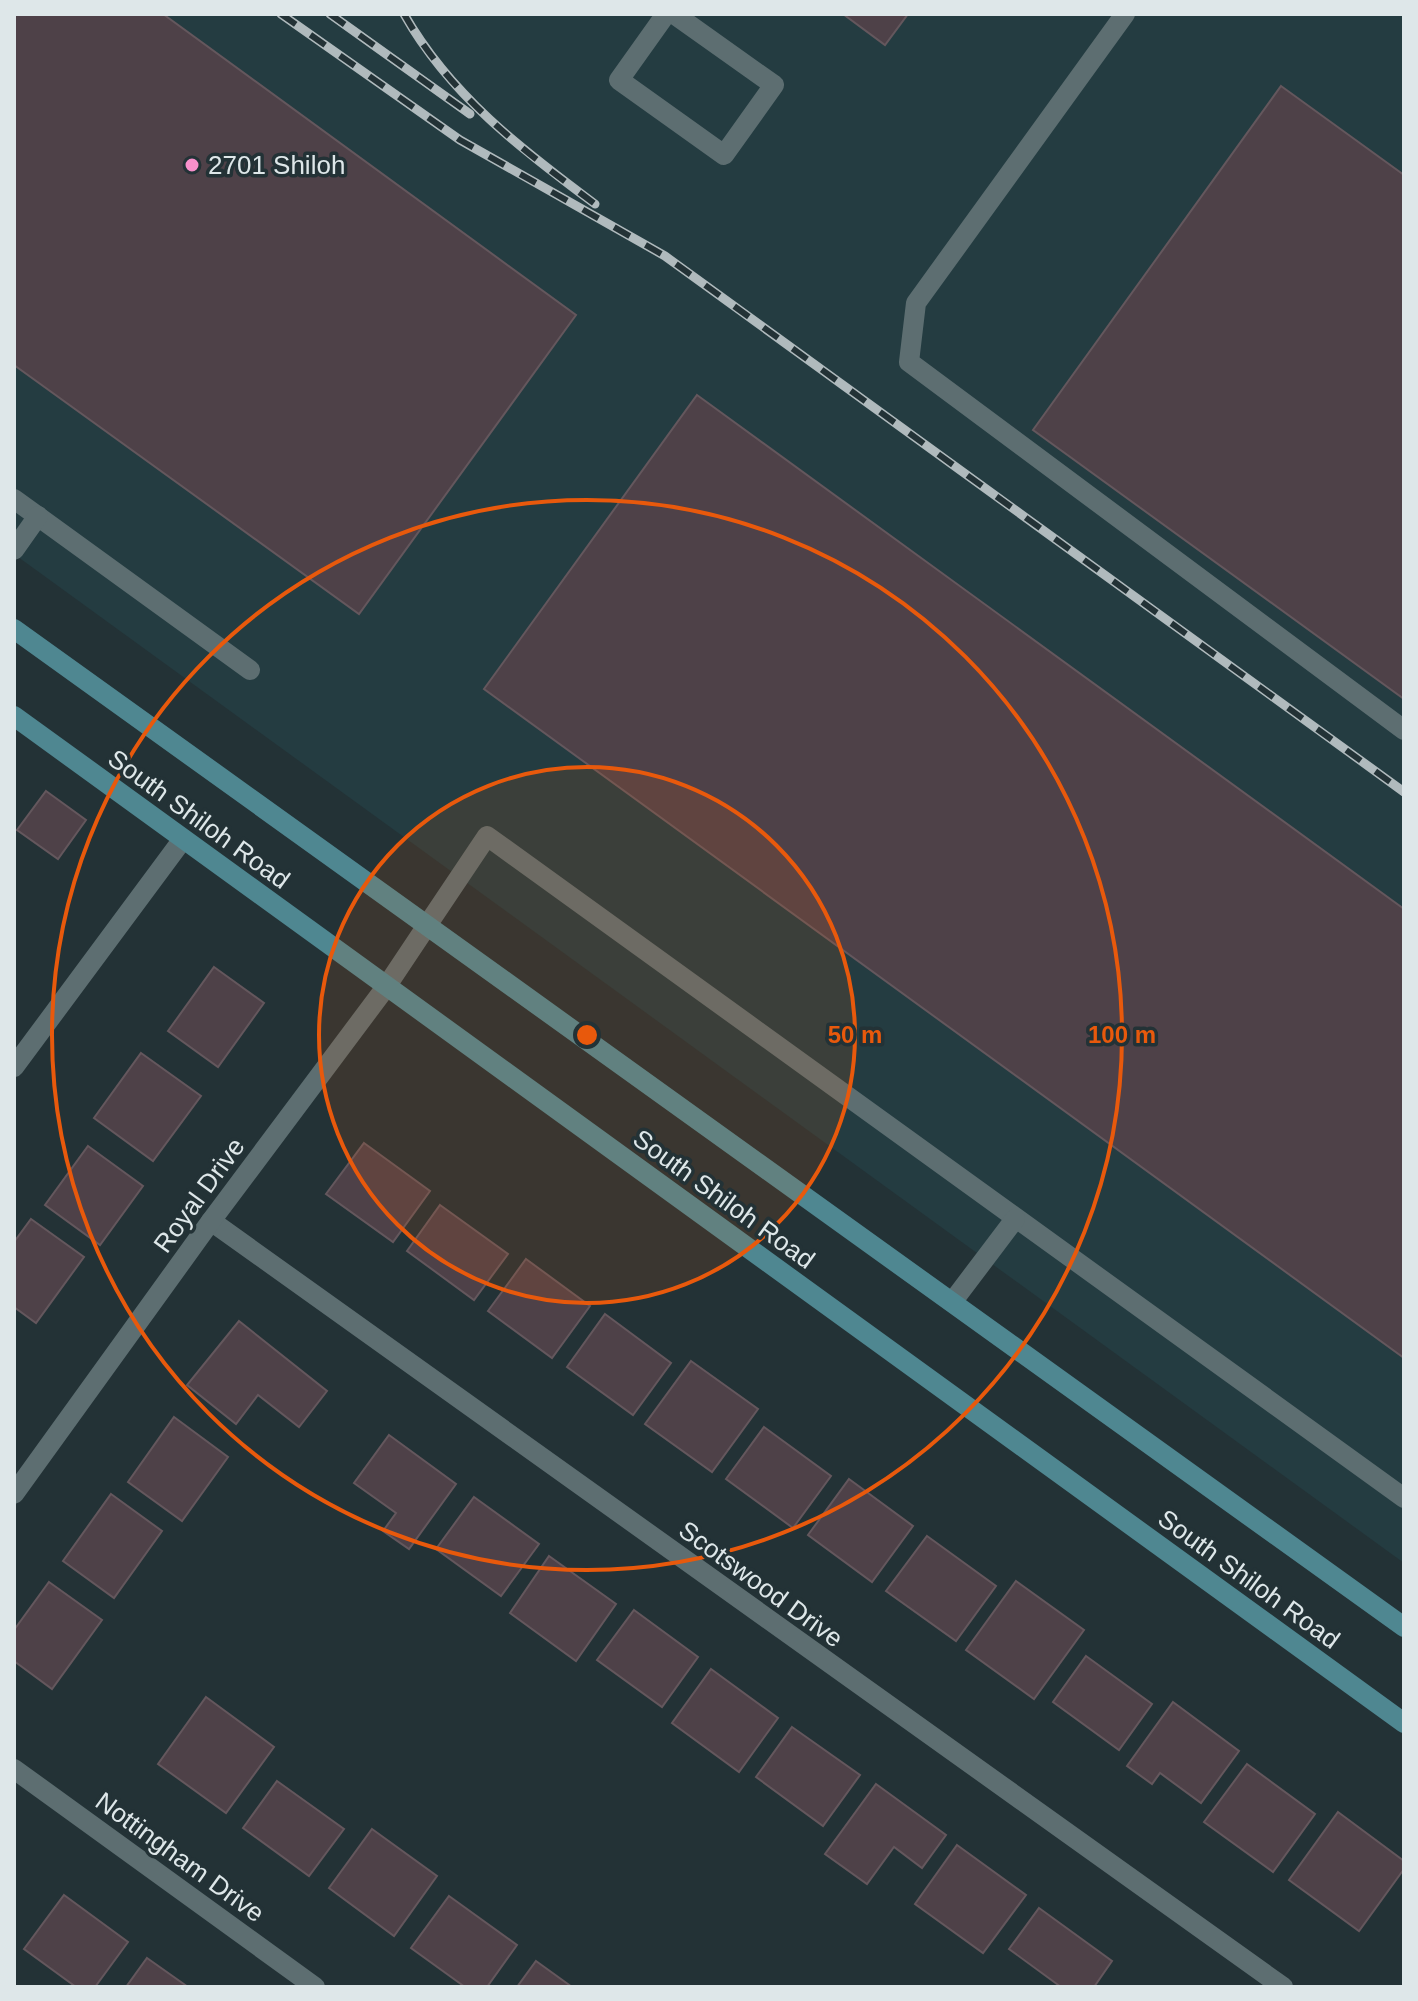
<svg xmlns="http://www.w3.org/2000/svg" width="1418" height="2001" font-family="Helvetica,sans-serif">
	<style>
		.built { fill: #243c41 }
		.building { fill: #4e4148; stroke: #64575d; stroke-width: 2 }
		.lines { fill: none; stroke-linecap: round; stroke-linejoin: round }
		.service { stroke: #5d6e71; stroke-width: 20 }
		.minor { stroke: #5d6e71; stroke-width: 20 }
		.secondary { stroke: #4f8791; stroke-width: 20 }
		.rail-casing { stroke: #b0babd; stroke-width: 9 }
		.rail { stroke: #233236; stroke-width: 6; stroke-dasharray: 18; stroke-linecap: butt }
		.ring { fill: none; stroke: #e8590c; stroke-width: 4 }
		.poi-dot { fill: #f890cb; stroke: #233236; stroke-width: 3 }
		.labels { text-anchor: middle; stroke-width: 7; stroke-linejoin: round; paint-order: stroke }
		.poi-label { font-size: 26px; fill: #dee7e9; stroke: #233236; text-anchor: start }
		.street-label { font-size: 26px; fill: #dee7e9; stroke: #233236 }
		.centre { fill: #e8590c; stroke: #233236; stroke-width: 4 }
		.ring-label { font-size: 24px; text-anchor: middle; font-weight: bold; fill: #e8590c; stroke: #233236; stroke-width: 7; stroke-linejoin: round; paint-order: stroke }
	</style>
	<rect width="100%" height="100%" fill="#233236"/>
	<path class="built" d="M14,14H1404V1563L14,554Z"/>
	<g class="building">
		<path d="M14,14H163L576,315L359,614L14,365Z"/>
		<path d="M843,14H908L885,45Z"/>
		<path d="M1281,86L1404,175V699L1033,430Z"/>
		<path d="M697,395L1404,909V1358L484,689Z"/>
		<path d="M46,791L86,820L58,859L17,830Z"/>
		<path d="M214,967L264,1003L218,1067L168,1031Z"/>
		<path d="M141,1053L201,1096L153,1161L94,1118Z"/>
		<path d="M364,1143L430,1191L393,1242L326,1194Z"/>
		<path d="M88,1146L143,1186L100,1245L45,1205Z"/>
		<path d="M440,1205L508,1254L474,1300L407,1251Z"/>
		<path d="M31,1219L84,1257L36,1323L14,1307V1242Z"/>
		<path d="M526,1259L590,1306L552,1358L488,1311Z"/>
		<path d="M605,1314L671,1363L633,1415L567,1367Z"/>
		<path d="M239,1321L327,1391L299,1427L258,1395L236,1424L187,1385Z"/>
		<path d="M691,1361L758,1409L712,1472L645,1424Z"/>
		<path d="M174,1417L228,1457L182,1521L128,1482Z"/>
		<path d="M764,1427L831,1476L793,1528L726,1479Z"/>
		<path d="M389,1435L456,1484L409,1549L383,1531L396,1513L354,1483Z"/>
		<path d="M849,1479L913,1526L872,1582L808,1535Z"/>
		<path d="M111,1494L162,1531L114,1598L63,1561Z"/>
		<path d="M474,1497L539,1544L501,1596L436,1549Z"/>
		<path d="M927,1536L996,1586L956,1641L886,1591Z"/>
		<path d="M549,1556L616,1604L576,1661L510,1613Z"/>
		<path d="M1016,1581L1084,1630L1034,1699L966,1650Z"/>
		<path d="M49,1582L102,1620L52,1689L14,1661V1630Z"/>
		<path d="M634,1610L698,1657L662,1707L597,1660Z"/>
		<path d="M1086,1656L1152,1704L1119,1750L1053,1702Z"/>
		<path d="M711,1669L778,1718L739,1772L672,1723Z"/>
		<path d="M206,1697L274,1747L226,1813L158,1764Z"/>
		<path d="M1173,1702L1239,1751L1201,1803L1160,1773L1152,1784L1127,1766Z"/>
		<path d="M792,1727L860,1775L823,1826L756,1777Z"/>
		<path d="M1247,1764L1315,1814L1273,1872L1204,1822Z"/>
		<path d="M277,1781L344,1829L309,1876L243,1828Z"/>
		<path d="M876,1784L946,1835L922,1868L894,1847L867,1884L825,1854Z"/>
		<path d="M1338,1812L1404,1861V1869L1359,1931L1289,1880Z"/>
		<path d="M372,1829L437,1876L394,1936L329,1888Z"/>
		<path d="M957,1845L1026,1895L983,1953L915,1904Z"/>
		<path d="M64,1895L128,1942L95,1987H76L24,1949Z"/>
		<path d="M449,1896L517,1945L487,1987H465L411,1948Z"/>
		<path d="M1039,1908L1112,1961L1094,1987H1061L1009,1949Z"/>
		<path d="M147,1958L188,1987H126Z"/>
		<path d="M536,1961L572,1987H517Z"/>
	</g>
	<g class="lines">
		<g class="service">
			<path d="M666,14L619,80L724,155L774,85L674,14"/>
			<path d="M1125,14L916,303L909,362L1404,730"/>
			<path d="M14,499L250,670"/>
			<path d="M14,550L38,516"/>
			<path d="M426,927L487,836L1404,1498"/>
			<path d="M14,1067L183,839"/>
			<path d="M953,1301L1015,1219"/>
		</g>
		<g class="minor">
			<path d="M211,1221L1283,1987"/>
			<path d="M14,1494L211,1221L386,987L426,927"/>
			<path d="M14,1769L315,1987"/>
		</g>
		<g class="secondary">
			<path d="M14,629L1404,1627"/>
			<path d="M14,716L1404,1723"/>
		</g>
		<defs>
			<g id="rail">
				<path d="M281,14L460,140L665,256L1404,792"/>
				<path d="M330,14L470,114"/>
				<path d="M404,14C450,95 521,149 595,204"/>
			</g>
		</defs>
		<use href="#rail" class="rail-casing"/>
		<use href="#rail" class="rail"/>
	</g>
	<circle cx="587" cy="1035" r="268" fill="#e8590c" fill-opacity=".12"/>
	<g class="ring">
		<circle cx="587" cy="1035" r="268"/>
		<circle cx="587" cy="1035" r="535"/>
	</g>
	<circle class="poi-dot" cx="192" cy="165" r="8"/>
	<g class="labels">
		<g class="poi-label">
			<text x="208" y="174">2701 Shiloh</text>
		</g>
		<g class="street-label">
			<text transform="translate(199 819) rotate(36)" y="9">South Shiloh Road</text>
			<text transform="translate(199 1195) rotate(-54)" y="9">Royal Drive</text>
			<text transform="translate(724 1199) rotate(36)" y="9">South Shiloh Road</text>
			<text transform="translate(1249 1579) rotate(36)" y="9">South Shiloh Road</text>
			<text transform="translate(761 1584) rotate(36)" y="9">Scotswood Drive</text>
			<text transform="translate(180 1857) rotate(36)" y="9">Nottingham Drive</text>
		</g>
	</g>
	<circle cx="587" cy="1035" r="12" class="centre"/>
	<g class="ring-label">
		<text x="855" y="1043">50 m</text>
		<text x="1122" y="1043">100 m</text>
	</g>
	<rect width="1418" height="2001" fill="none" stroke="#dee7e9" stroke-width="32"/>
</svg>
